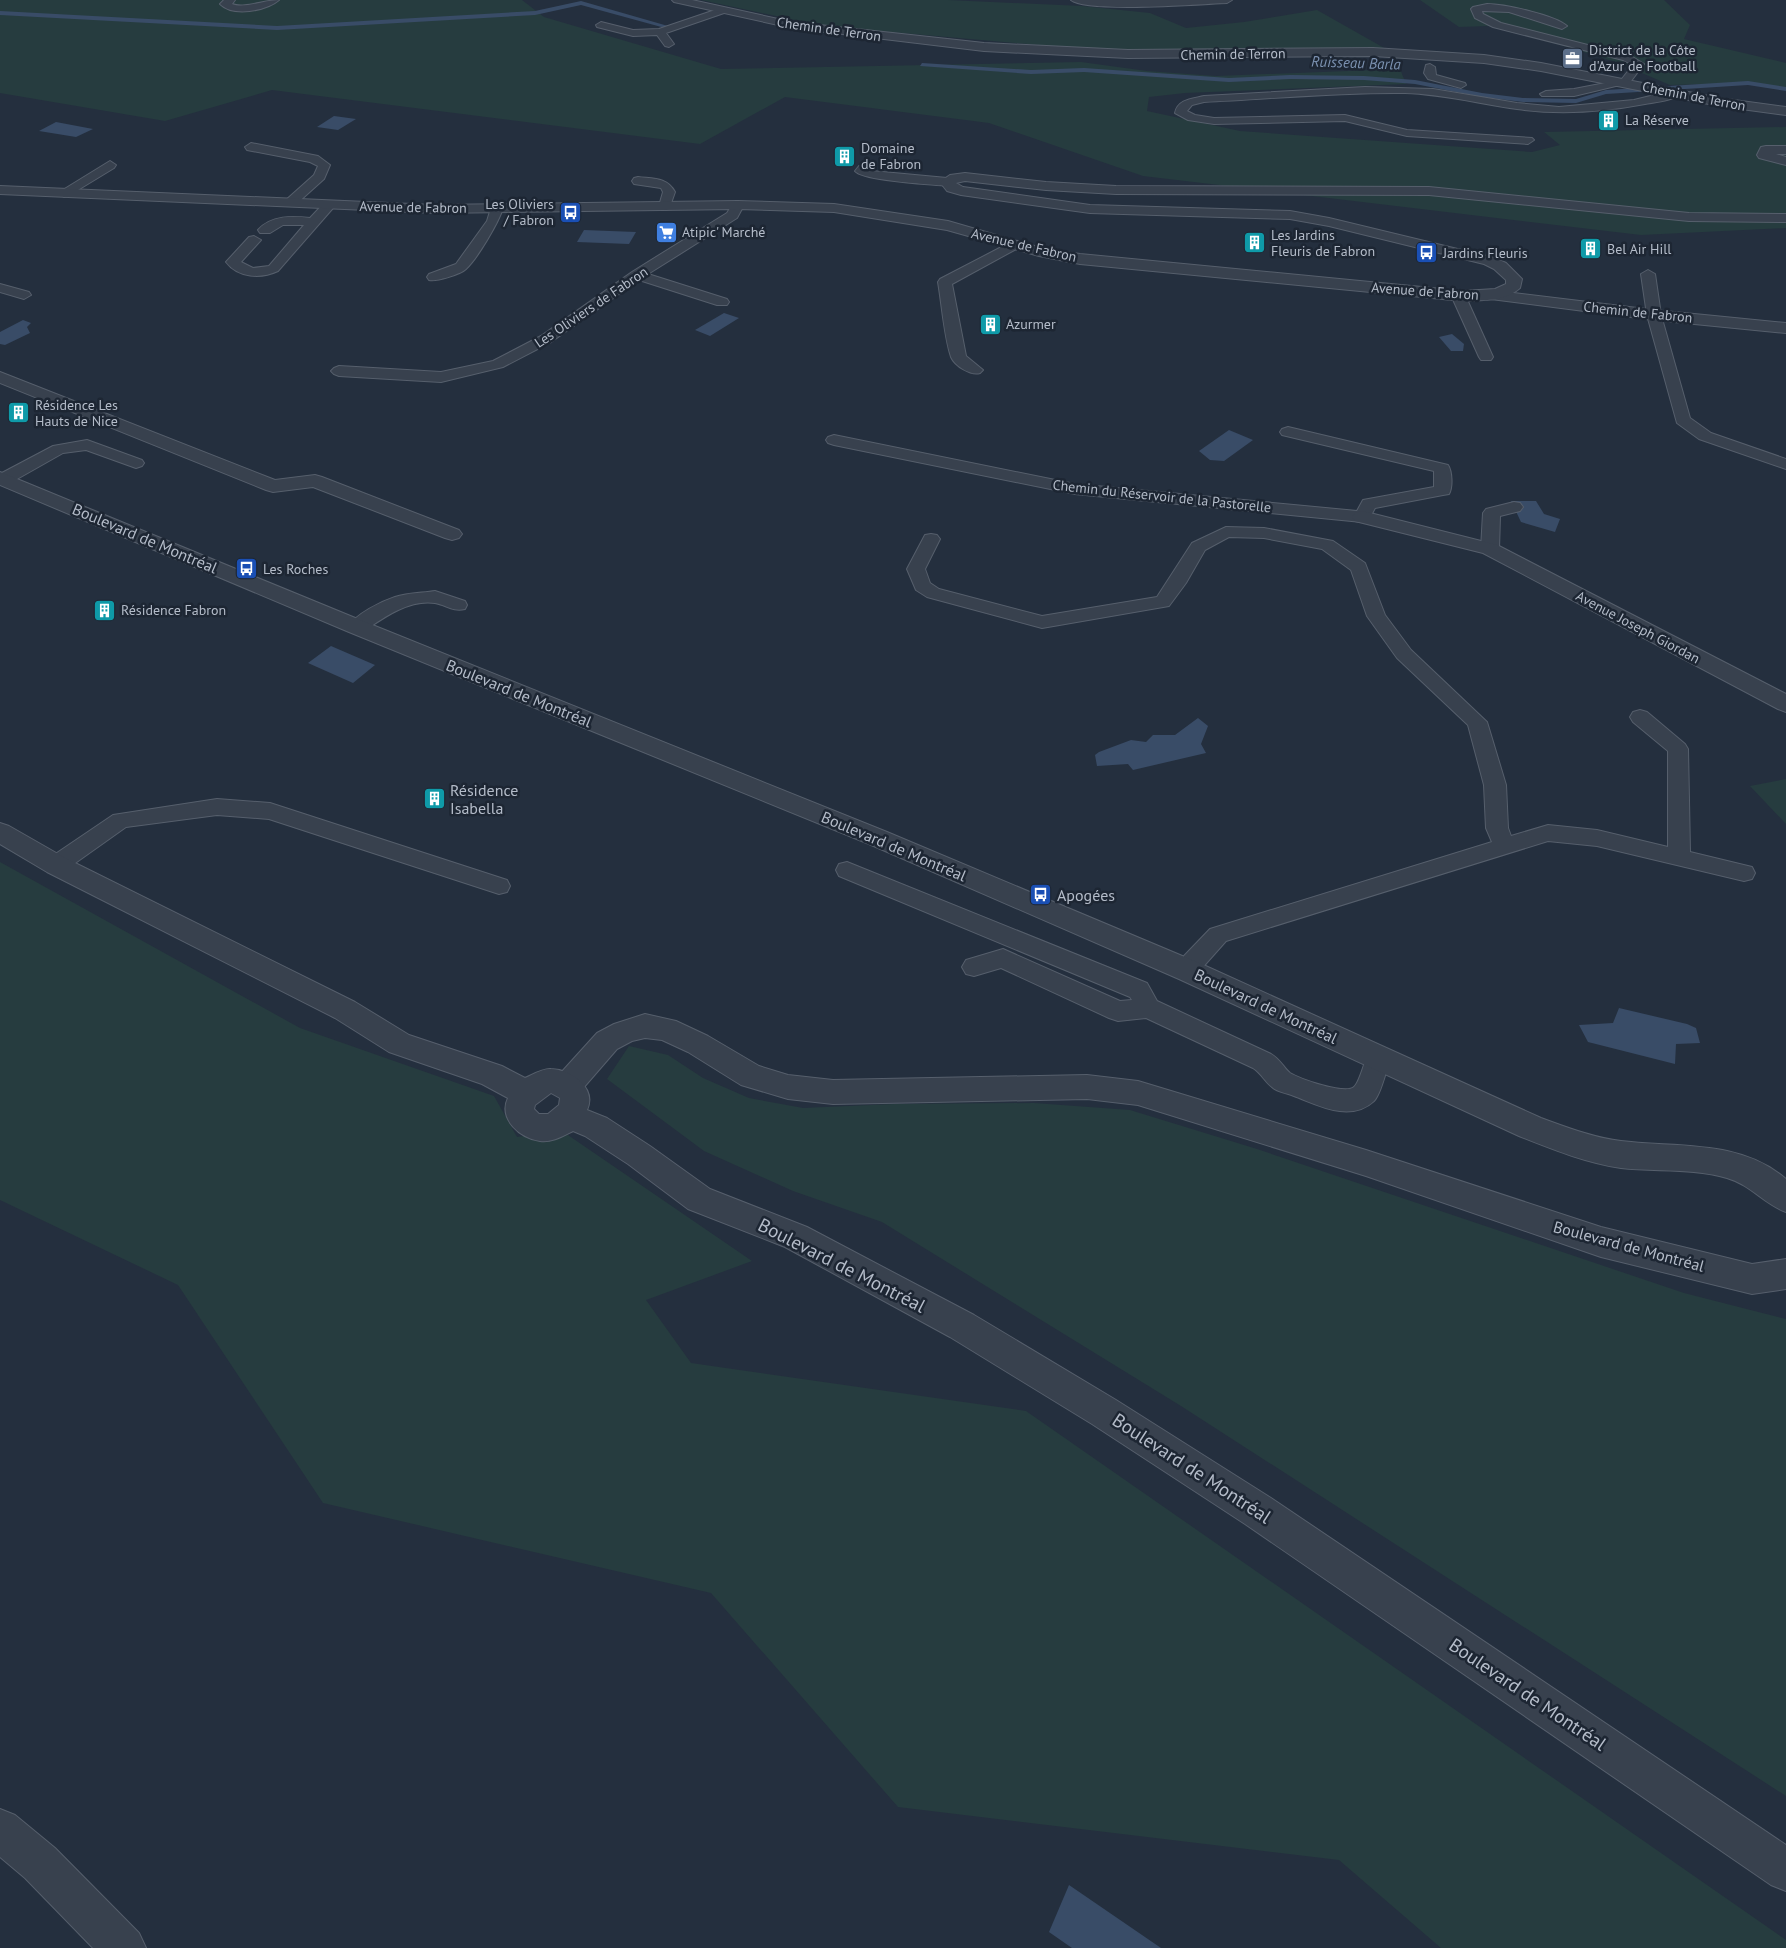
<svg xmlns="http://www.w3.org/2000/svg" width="1786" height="1948" font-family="'PT Sans',sans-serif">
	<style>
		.green { fill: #263c3f }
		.water { fill: #394c67 }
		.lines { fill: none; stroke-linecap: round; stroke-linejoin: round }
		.stream { fill: #394c67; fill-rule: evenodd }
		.service-casing { stroke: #565f6c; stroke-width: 2 }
		.minor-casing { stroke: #565f6c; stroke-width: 2 }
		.tertiary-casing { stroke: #565f6c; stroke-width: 2 }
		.service { fill: #38414e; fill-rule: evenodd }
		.minor { fill: #38414e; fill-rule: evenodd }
		.tertiary { fill: #38414e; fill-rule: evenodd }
		.labels { text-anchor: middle; stroke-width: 5; stroke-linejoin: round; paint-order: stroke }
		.far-street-label { font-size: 14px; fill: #b4bcc9; stroke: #1d2633 }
		.far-poi-label { font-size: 14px; fill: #b4bcc9; stroke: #1d2633; text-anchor: start }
		.far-water-label { font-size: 15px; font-style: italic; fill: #7c92b1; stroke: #1d2633 }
		.street-label { font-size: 16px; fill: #b4bcc9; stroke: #1d2633 }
		.poi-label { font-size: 16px; fill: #b4bcc9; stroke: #1d2633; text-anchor: start }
		.near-street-label { font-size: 19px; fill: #b4bcc9; stroke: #1d2633 }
	</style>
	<rect width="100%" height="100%" fill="#242f3e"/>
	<g class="green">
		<path d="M0,0H522L544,17L721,69L1081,62L1147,71L1216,76L1400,69L1406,84L1185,93L1149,97L1147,111L1240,131L1532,152L1560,145L1544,132L1786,127V228L1641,235L1143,176L989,123L785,97L700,144L272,90L165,121L0,93Z"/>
		<path d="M701,0H948L1082,6L1150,13L1186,28L1244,22L1317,10L1386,49L1094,50L823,26Z"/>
		<path d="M1420,0H1664L1690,25L1684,39L1786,63V89L1748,83L1670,85L1616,62L1561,45L1488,26L1459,27Z"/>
		<path d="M1786,779V824L1750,786Z"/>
		<path d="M0,862L300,1028L494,1096L517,1137L562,1131L752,1261L646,1300L691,1363L1026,1411L1786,1940V1948H1441L1339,1860L898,1807L711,1593L323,1503L178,1285L0,1200Z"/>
		<path d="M629,1046L668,1055L703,1078L749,1098L803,1108L894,1104L1034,1103L1130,1110L1257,1149L1684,1293L1786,1319V1796L1181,1406L882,1222L793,1191L704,1151L607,1079Z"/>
	</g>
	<g class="water">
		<path d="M334,116L356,119L338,130L317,127Z"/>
		<path d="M56,122L93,129L76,137L39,131Z"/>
		<path d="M584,230L636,232L629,244L577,242Z"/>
		<path d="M724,313L739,318L710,336L695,330Z"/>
		<path d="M23,320L31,323L27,327L30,333L5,345L0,344V332Z"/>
		<path d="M1452,334L1464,344L1463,351H1451L1439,337Z"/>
		<path d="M1229,430L1253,440L1224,461L1210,460L1199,451Z"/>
		<path d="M1511,501H1536L1544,514L1560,519L1555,532L1521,522Z"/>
		<path d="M331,646L375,665L353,683L308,663Z"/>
		<path d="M1198,718L1208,726L1201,744L1206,753L1133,770L1128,764L1097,766L1095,755L1099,752L1131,740L1146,742L1153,735H1175Z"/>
		<path d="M1619,1008L1687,1024L1696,1028L1700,1043L1676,1044L1675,1064L1588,1042L1579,1025L1613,1023Z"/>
		<path d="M1069,1885L1161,1948H1072L1049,1932Z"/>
	</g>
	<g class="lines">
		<g class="stream">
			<path d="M581,1L668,26L665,28L581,5L535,15L277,30L0,15V11L277,26L535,11Z"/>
			<path d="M922,63L1031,70L1084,68L1229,78L1290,75L1364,76L1415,80L1482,93L1523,98L1576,99L1606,90L1748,81L1786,87V91L1748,85L1606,94L1576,103L1523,102L1482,97L1415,84L1364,80L1290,79L1229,82L1084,72L1031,74L920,66Z"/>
		</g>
		<defs>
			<g id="service">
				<path d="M224,0H235L232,4C244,9 264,0 279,0C266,11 233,17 220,4Z"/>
				<path d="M1071,0H1232L1227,3C1201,4 1087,13 1071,0Z"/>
				<path d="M1487,4C1504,4 1555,15 1567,26L1562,29L1509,12L1482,11L1483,14L1501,23L1631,56L1644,64L1628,85H1620L1574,96H1542L1540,94L1546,91L1574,89L1621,80L1633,65L1623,60L1493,27L1475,18L1471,9L1473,7Z"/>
				<path d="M721,8L726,11L724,13L666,33L674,44L669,47L665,46L657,35L633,36L597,27L596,25L601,22L633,30L659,29Z"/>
				<path d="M1430,64L1435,67L1436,75L1465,83L1466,85L1461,88L1428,79L1424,73L1426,65Z"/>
				<path d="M1365,87L1433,89L1517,103L1559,107L1634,100L1675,90L1681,93C1673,101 1656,102 1645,104C1603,112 1559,115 1517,109C1480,104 1443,94 1405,93C1338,92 1271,99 1204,102L1192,105L1187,111L1195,115L1214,118L1345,115L1407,130L1532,138L1534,140L1528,144L1407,136L1345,121L1214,124L1188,120L1175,113C1178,99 1192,99 1204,96Z"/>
				<path d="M251,143L318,156L330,165L324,179L294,206H286L284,203L286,200L314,175L318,166L310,162L247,150L245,147Z"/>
				<path d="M110,161L116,165L114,168L68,196L64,197L58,193Z"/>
				<path d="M863,165L872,171L947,178L953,182L947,186C930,184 864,181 855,171L859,166Z"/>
				<path d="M638,177C653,179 667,177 675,192L669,209L665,210L659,206L663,192L661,188L634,184L632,181L634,178Z"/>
				<path d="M329,201L333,202L335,205L333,208L278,271C261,279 238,278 226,262L249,237L254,236L261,240L241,262L253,268L269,266L304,225H283L270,233H260L258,230C271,215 293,216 310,218L325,202Z"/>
				<path d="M738,201L744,205L737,218L648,274L727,299L729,302L727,305H717L639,280L551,342L503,367L441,382L339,376L334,374L331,371L334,368L339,366L441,372L493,361L541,336L632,272L727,213L734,202Z"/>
				<path d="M497,204L503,208C499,222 477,259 466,269C461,274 436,282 429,280L427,277L429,274L456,264L487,221L491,208Z"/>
				<path d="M1013,241L1020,245L1018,248L952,284L966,356L983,370L980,373C971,376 955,366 951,357C944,336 942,305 938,282L940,279Z"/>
				<path d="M1648,270L1655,274L1661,315L1690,418L1711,433L1786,459V469L1699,439L1677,423L1647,315L1641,274Z"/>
				<path d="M0,284L29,292L31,295L24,299L0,292Z"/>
				<path d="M1458,291L1465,295L1493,357L1491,360H1481L1479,357L1451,295Z"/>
				<path d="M1288,427L1448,465C1452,471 1453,487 1449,494L1443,495L1375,508L1368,521L1362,522L1075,494L834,445L828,443L826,440L828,437L834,435L1075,484L1357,511L1363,500L1434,487V471L1282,435L1280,432L1282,429Z"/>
				<path d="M87,440L142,460L144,463L142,466L136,468L86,450L63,453L10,483H0V474L53,446Z"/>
				<path d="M1514,502L1520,503L1523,507L1520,511L1500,516L1499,549L1496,553L1490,554L1484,553L1481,549L1483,513L1486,509Z"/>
				<path d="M1226,527L1264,528L1333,541L1365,563L1385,615L1411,650L1487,722L1506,785L1508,828L1511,836L1548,825L1597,830L1668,847V751L1633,722L1630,717L1633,712L1640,710L1647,712L1685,744L1688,749L1690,852L1752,867L1755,873L1752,879L1744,881L1597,846L1548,841L1226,941L1202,968L1197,978L1189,980L1181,978L1177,971L1184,956L1210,929L1492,842L1486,828L1484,785L1468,725L1397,658L1367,616L1351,570L1322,549L1264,538L1229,537L1205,550L1186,583L1169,606L1042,628L927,597L916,590L907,569L925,535L931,534L937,535L940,539L925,569L930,583L939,589L1042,616L1157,597L1192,543Z"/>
				<path d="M435,591L465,601L467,605L465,609C453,612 446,605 435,603C409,599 383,618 364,631L357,633L350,631L348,627C356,614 380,602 395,597C407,593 422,593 435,591Z"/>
				<path d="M217,799L270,803L507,880L510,886L507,892L499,894L269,819L217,815L126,827L64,871L56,873L48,871L45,865L48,859L113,815Z"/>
				<path d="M847,862L1147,983L1157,1001L1271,1054C1280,1059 1284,1068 1290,1073C1300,1079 1345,1095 1354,1087C1360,1082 1365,1059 1369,1051L1378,1048L1387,1051L1390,1058C1387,1068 1381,1094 1374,1101C1350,1123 1318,1105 1294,1096C1287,1093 1277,1092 1272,1087C1265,1082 1262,1074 1253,1068L1146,1018L1118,1021L1109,1018L1001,968L974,976L966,974L962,967L966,960L1003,949L1120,1001L1132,1000L1130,997L839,876L836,870L839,864Z"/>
			</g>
			<g id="minor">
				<path d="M1489,290L1654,310L1786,323V333L1654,320L1483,298L1481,295L1483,292Z"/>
				<path d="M0,372L275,480L315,475L322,477L459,530L462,534L459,538L452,540L445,538L313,487L273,492L266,490L0,383Z"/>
				<path d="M0,472L365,622L887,832L1199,963L1541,1118C1566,1127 1594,1138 1621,1141C1677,1148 1740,1139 1786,1179V1212C1764,1204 1751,1185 1727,1178C1692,1168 1657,1172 1621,1168C1586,1163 1552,1149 1519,1136L1179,979L869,844L349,632L0,485Z"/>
				<path d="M1362,511L1497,545L1786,694V712L1778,709L1483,553L1355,521L1352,517L1355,513Z"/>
				<path d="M645,1014L676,1021L708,1036L759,1066L788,1075L833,1080L1087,1075L1138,1081L1366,1150L1601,1227L1752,1264L1786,1259V1289L1752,1294L1601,1257L1366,1176L1138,1105L1087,1099L833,1104L788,1099L741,1085L688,1052L662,1040L645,1038L632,1041L617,1049L578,1094L568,1097L558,1094L553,1085L558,1076L597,1033L614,1024Z"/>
				<path d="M0,1809L15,1815L55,1848L139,1933L146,1948H93L25,1878L0,1857Z"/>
			</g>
			<g id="tertiary">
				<path d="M672,0H692L792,22L984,43L1128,50L1373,48L1484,55L1541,63L1719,98L1786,107V115L1719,106L1541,71L1484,63L1373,56L1128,58L984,51L792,28L674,2Z"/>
				<path d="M1766,146H1786V154H1776L1786,157V165L1759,158L1757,155L1761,147Z"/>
				<path d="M965,173L1046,182L1116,186L1429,187L1689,213L1786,214V222L1689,221L1429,195L1116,194L1046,190L965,181L956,183L963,187L1090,205L1290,211L1329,218L1495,258L1506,263L1522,279L1520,288C1504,302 1483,300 1463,301L1080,264L1039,256L947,230L834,212L738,209L435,213L0,194V186L435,205L738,201L834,204L948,221L1045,249L1080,254L1463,291L1495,289L1506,284V280L1494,269L1484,264L1329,226L1290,219L1090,213L961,195L947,191L940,182L950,175Z"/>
				<path d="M0,823L9,826L65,858L355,1002L409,1035L502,1066L525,1078C532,1075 543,1068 551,1069C572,1070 597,1088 587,1110L607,1118L650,1146L710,1189L807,1227L974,1315L1116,1400L1271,1498L1786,1845V1891L1771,1885L1245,1524L1092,1424L950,1337L785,1247L688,1209L628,1164L585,1136L573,1131C563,1136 551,1143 540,1141C520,1138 498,1119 508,1098L482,1084L389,1052L335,1018L47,872L0,844ZM551,1093L560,1098L559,1105L548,1114H539L534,1109L535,1105Z"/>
			</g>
		</defs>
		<use href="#service" class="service-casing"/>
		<use href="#minor" class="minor-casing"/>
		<use href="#tertiary" class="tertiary-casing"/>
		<use href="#service" class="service"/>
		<use href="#minor" class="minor"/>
		<use href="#tertiary" class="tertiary"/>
	</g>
	<defs>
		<symbol id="office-square" viewBox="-11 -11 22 22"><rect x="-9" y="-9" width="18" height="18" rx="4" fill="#5c6f8a" stroke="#1d2633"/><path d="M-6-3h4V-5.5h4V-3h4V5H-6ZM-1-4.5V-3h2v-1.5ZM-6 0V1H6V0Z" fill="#fff"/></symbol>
		<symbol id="building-square" viewBox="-11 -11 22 22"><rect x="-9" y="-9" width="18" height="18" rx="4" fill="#0f9aa8" stroke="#1d2633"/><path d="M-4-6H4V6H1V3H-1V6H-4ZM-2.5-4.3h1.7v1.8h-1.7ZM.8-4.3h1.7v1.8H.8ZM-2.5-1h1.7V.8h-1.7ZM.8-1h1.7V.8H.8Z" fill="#fff"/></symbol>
		<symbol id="bus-square" viewBox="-11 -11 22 22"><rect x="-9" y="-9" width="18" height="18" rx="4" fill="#1a4fb4" stroke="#1d2633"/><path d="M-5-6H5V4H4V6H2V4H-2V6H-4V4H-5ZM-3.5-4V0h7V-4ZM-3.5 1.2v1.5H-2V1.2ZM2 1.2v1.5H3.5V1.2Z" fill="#fff"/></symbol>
		<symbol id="supermarket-square" viewBox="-11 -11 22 22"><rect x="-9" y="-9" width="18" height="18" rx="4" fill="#3f7fe0" stroke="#1d2633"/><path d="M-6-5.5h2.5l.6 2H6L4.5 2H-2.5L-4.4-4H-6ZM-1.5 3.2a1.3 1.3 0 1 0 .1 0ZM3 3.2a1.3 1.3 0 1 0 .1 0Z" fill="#fff"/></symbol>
	</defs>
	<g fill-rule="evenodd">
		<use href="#office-square" x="1560" y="46" width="25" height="25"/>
		<use href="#building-square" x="1596" y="108" width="25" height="25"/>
		<use href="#building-square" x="832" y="144" width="25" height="25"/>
		<use href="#bus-square" x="558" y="200" width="25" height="25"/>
		<use href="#supermarket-square" x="654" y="220" width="25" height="25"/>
		<use href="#building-square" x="1242" y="230" width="25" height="25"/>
		<use href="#building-square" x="1578" y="236" width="25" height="25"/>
		<use href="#bus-square" x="1414" y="240" width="25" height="25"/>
		<use href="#building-square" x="978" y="312" width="25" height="25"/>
		<use href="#building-square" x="6" y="400" width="25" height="25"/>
		<use href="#bus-square" x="234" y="556" width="25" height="25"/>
		<use href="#building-square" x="92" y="598" width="25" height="25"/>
		<use href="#building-square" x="422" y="786" width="25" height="25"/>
		<use href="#bus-square" x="1028" y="882" width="25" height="25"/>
	</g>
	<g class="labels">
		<g class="far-street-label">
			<text transform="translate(829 29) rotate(8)" y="5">Chemin de Terron</text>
			<text transform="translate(1233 54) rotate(-1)" y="5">Chemin de Terron</text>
			<text transform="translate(1694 96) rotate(11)" y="5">Chemin de Terron</text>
			<text transform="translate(413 207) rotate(1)" y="5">Avenue de Fabron</text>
			<text transform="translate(1024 245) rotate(13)" y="5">Avenue de Fabron</text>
			<text transform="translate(1425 291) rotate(4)" y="5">Avenue de Fabron</text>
			<text transform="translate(591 307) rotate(-34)" y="5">Les Oliviers de Fabron</text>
			<text transform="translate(1638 312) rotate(6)" y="5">Chemin de Fabron</text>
			<text transform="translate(1162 496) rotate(6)" y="5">Chemin du Réservoir de la Pastorelle</text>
			<text transform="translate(1638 627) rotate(28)" y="5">Avenue Joseph Giordan</text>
		</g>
		<g class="far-poi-label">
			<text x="1589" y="55">District de la Côte<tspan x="1589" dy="16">d'Azur de Football</tspan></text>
			<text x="1625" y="125">La Réserve</text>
			<text x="861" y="153">Domaine<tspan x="861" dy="16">de Fabron</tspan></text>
			<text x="554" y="209" text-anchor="end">Les Oliviers<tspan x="554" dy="16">/ Fabron</tspan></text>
			<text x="682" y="237">Atipic' Marché</text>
			<text x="1271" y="240">Les Jardins<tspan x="1271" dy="16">Fleuris de Fabron</tspan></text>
			<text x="1607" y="254">Bel Air Hill</text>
			<text x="1443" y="258">Jardins Fleuris</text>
			<text x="1006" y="329">Azurmer</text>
			<text x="35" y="410">Résidence Les<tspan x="35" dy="16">Hauts de Nice</tspan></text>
			<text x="263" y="574">Les Roches</text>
			<text x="121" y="615">Résidence Fabron</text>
		</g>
		<g class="far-water-label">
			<text transform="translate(1356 63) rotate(2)" y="5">Ruisseau Barla</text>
		</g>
		<g class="street-label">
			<text transform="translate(145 538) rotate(23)" y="6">Boulevard de Montréal</text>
			<text transform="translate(519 693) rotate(22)" y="6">Boulevard de Montréal</text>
			<text transform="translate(894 846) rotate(23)" y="6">Boulevard de Montréal</text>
			<text transform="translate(1266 1006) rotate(25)" y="6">Boulevard de Montréal</text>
			<text transform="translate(1629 1246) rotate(15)" y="6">Boulevard de Montréal</text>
		</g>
		<g class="poi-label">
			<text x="450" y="796">Résidence<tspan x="450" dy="18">Isabella</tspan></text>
			<text x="1057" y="901">Apogées</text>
		</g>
		<g class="near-street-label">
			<text transform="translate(842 1265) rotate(27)" y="7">Boulevard de Montréal</text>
			<text transform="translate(1192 1468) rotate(33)" y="7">Boulevard de Montréal</text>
			<text transform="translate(1528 1694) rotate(34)" y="7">Boulevard de Montréal</text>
		</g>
	</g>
</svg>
